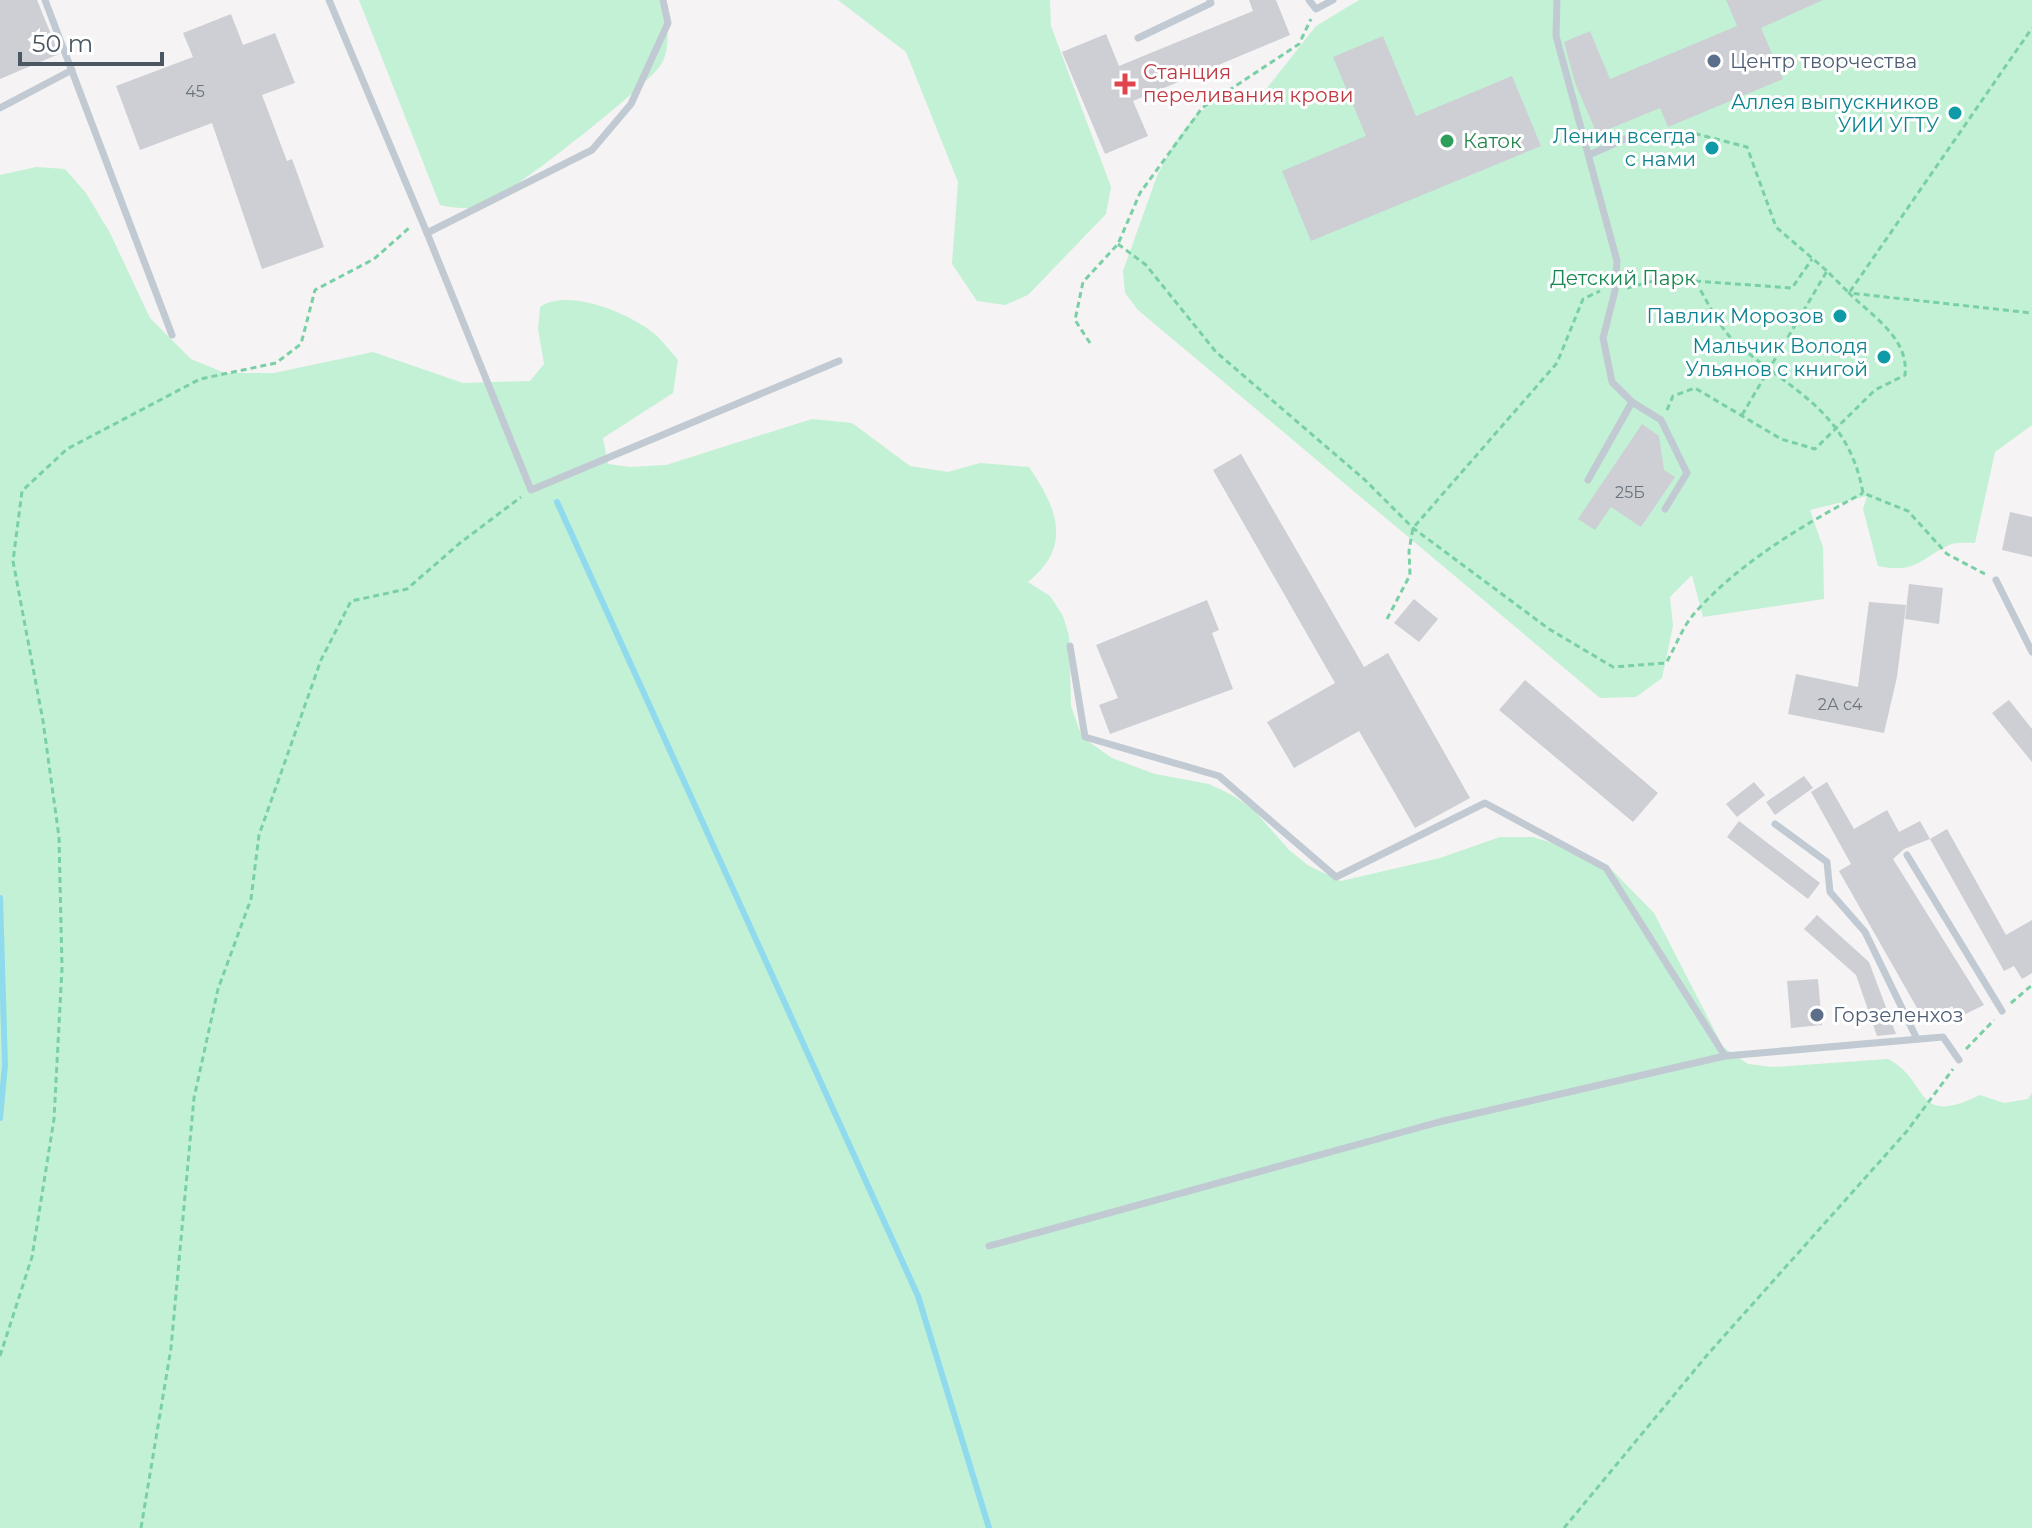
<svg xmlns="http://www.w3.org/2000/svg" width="2032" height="1528" font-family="Montserrat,sans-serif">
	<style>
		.green { fill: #c3f1d5 }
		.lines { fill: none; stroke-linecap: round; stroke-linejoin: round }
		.stream { stroke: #90daee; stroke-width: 6 }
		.building { fill: #cdcfd5 }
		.path { stroke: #7ad0a6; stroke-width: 3; stroke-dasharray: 6 4; stroke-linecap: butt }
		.service { stroke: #c1cad2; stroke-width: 7 }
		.service-dot { fill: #5c6f8a; stroke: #fff; stroke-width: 3 }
		.health-dot { fill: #e0444e; stroke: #fff; stroke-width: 3 }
		.culture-dot { fill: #0f9aa8; stroke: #fff; stroke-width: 3 }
		.leisure-dot { fill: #2e9e5b; stroke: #fff; stroke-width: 3 }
		.labels { text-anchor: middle; stroke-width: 6; stroke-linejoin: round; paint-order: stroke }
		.number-label { font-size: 16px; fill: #6b747e }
		.service-label { font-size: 20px; fill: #4e5e75; stroke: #fff; text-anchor: start }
		.health-label { font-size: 20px; fill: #be3a42; stroke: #fff; text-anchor: start }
		.culture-label { font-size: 20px; fill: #0d838f; stroke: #fff; text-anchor: end }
		.leisure-label { font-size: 20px; fill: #27864d; stroke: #fff; text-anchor: start }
		.park-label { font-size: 20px; fill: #17864f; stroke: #fff }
	</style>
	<rect width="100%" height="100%" fill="#f5f3f3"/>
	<g class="green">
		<path d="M359,0H664C667,19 672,49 660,66C646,87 505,199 482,205C468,210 454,208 440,205Z"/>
		<path d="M838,0H1050L1051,26L1111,187L1106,214L1028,295L1005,305L977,301L952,264L958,182L906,52Z"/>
		<path d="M1359,0H2032V425L1995,452L1975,543C1967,543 1956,542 1949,545C1919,559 1917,574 1878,566L1863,509L1867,496L1810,510L1823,547L1824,599L1703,617L1692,575L1670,597L1673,626L1662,678L1636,697L1600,698L1138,310L1125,293L1123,271L1157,176L1173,145L1195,116L1224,95L1256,102L1316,26Z"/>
		<path d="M36,167L65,169L86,193L110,233L150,318L191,359L225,373H274L373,352L463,383L530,381L544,364L538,329L540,307C567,287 633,314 657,336C664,343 671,352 678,360L673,393L603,438L608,464L630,467L666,465L812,419L852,423L910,466L948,472L980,463L1029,467C1057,508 1073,546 1028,582L1050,596L1063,616L1069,636L1071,706L1082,737L1112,758L1155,774L1209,784L1232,795L1253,809L1289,850L1309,866L1341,881L1440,858L1500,837H1533L1569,848L1608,866L1654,913L1723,1047L1748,1064L1773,1067L1888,1059C1931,1081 1912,1128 1980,1095L2004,1103L2028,1099L2032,1093V1528H0V175Z"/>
	</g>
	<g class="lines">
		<g class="stream">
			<path d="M557,502L918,1296L989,1528"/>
			<path d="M0,898L5,1065L0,1118"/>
		</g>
	</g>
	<g class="building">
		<path d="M0,0H37L59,54L0,79Z"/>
		<path d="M1249,0H1276L1290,35L1133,101L1148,136L1105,154L1062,52L1106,34L1119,66L1253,11Z"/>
		<path d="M1726,0H1823L1761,28L1783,79L1668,127L1660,108L1597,134L1575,83L1564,42L1590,31L1610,79L1737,26Z"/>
		<path d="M231,14L243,45L275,33L295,83L262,95L287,161L292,159L324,247L262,269L212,123L140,150L116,86L193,57L183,33Z"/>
		<path d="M1383,36L1416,116L1512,76L1541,146L1311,241L1282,171L1366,136L1333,57Z"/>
		<path d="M1642,424L1659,436L1664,470L1675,477L1641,527L1611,507L1595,530L1578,519Z"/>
		<path d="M1241,454L1364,667L1388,653L1470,798L1415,828L1359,731L1294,768L1267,722L1335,683L1213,470Z"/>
		<path d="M2010,512L2032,517V557L2002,550Z"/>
		<path d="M1909,584L1943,588L1939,624L1905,619Z"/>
		<path d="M1414,599L1438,619L1419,642L1394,623Z"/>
		<path d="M1207,600L1219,630L1212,633L1233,689L1110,734L1099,705L1118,698L1096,645Z"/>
		<path d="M1869,602L1906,605L1897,677L1884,733L1788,714L1796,674L1858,687Z"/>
		<path d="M1525,680L1658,793L1633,822L1499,710Z"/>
		<path d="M2009,700L2032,729V762L1992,713Z"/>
		<path d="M1804,776L1813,788L1775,815L1766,802Z"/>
		<path d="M1754,782L1765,795L1737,817L1726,804Z"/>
		<path d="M1827,782L1854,829L1887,810L1899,832L1920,821L1930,839L1904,849L1893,859L1984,1005L1959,1017L1952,1006L1925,1022L1839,871L1851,864L1811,792Z"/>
		<path d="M1739,821L1820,883L1808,899L1727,837Z"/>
		<path d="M1947,829L2006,935L2032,920V973L2022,979L2014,966L2004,971L1930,839Z"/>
		<path d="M1817,915L1869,962L1896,1034L1877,1036L1856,975L1804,929Z"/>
		<path d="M1818,979L1822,1025L1791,1028L1787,981Z"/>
	</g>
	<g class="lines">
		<g class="path">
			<path d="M1685,131L1747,147L1776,227L1827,271"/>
			<path d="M1118,244L1146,265L1216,352L1365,480L1413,528L1549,629L1613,667L1666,663C1675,648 1682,628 1693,615C1738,563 1803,525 1863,493"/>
			<path d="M1695,281L1792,288L1812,259"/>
			<path d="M1627,288L1657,280L1695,281C1707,300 1719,328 1736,343C1793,392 1848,411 1863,493L1908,511L1947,554L1985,574"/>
			<path d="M1090,343L1075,320L1083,282L1118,244L1140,193L1202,108L1299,44L1311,19"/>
			<path d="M1667,410L1673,396L1695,388L1781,439L1815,449L1875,390L1905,375C1909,338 1873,317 1849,293L2032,313"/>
			<path d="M1742,415L1827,271L1849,293L2032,28"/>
			<path d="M1387,619L1410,575L1409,551L1413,528L1557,363L1583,299L1600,291"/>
			<path d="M2011,1003L2032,985"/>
			<path d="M1966,1049L1994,1020"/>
			<path d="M0,1356L32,1257L54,1119L62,968L59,837L43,721L13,561L22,491L67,449L200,379L276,363L301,344L315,290L374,259L409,228"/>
			<path d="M141,1528L171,1348L194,1098L218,989L251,899L259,835L321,660L351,601L407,589L460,543L521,497"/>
			<path d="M1564,1528L1708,1354L1907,1131L1953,1069"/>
		</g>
		<g class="service">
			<path d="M45,0L172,335"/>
			<path d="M329,0L427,233"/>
			<path d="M663,0L668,23L631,104L592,150L427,233L531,490L839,361"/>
			<path d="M1309,0L1316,9L1333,0"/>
			<path d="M1557,0L1556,36L1617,261L1615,291L1603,338L1612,382L1632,402L1661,420L1687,473L1665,509"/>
			<path d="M1138,38L1211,3L1210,0"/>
			<path d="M0,108L72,70"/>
			<path d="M1589,155L1627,138"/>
			<path d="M1588,480L1632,402"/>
			<path d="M1996,580L2032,652"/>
			<path d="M1070,646L1085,737L1219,776L1336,877L1485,803L1606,868L1725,1056"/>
			<path d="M1775,824L1827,862L1830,892L1865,932L1917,1039"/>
			<path d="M1907,855L2002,1011"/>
			<path d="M989,1246L1439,1122L1725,1056L1943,1037L1959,1060"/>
		</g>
	</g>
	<g class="service-dot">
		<circle cx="1714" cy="61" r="8"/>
		<circle cx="1817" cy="1015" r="8"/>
	</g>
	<path class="health-dot" d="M1121 72h8v8h8v8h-8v8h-8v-8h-8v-8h8z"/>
	<g class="culture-dot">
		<circle cx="1955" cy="113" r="8"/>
		<circle cx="1712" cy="148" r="8"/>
		<circle cx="1840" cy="316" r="8"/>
		<circle cx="1884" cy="357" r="8"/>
	</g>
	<circle class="leisure-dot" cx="1447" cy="141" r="8"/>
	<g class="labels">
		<g class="number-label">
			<text x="195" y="97">45</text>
			<text x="1630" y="498">25Б</text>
			<text x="1840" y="710">2А с4</text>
		</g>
		<g class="service-label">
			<text x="1730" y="68">Центр творчества</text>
			<text x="1833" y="1022">Горзеленхоз</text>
		</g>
		<g class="health-label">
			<text x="1143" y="79">Станция<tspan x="1143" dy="23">переливания крови</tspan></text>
		</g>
		<g class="culture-label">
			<text x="1939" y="109">Аллея выпускников<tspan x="1939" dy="23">УИИ УГТУ</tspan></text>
			<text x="1696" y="143">Ленин всегда<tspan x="1696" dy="23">с нами</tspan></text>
			<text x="1824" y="323">Павлик Морозов</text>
			<text x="1868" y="353">Мальчик Володя<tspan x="1868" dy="23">Ульянов с книгой</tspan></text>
		</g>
		<g class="leisure-label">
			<text x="1463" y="148">Каток</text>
		</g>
		<g class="park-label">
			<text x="1623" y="285">Детский Парк</text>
		</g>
	</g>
	<path d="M20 52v12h142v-12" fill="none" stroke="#4a5661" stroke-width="4"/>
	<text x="32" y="52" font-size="24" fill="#4a5661" stroke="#ffffff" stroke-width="6" paint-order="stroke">50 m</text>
</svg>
